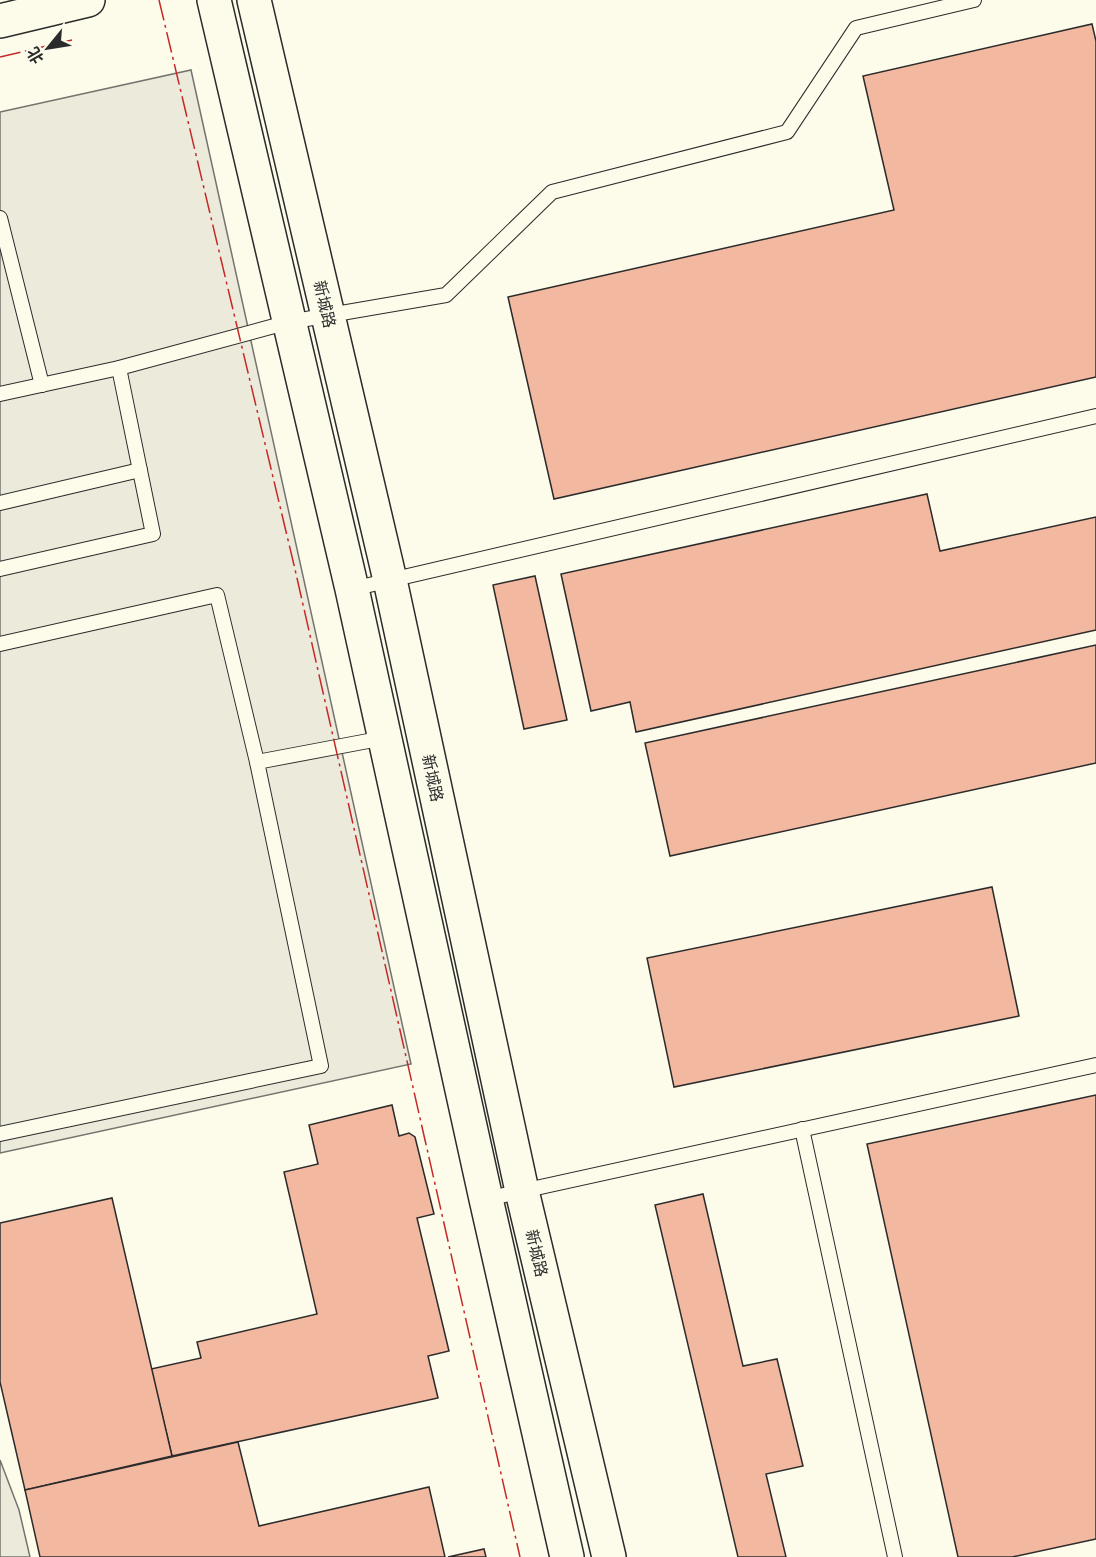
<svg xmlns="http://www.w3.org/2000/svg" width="1096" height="1557" font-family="Commissioner,'Noto Sans SC',sans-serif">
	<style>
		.green { fill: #ecebdb; stroke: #74746e; stroke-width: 1.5 }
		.parking { fill: #eceadb; stroke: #74746e; stroke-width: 1.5 }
		.building { fill: #f2b8a0; stroke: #2b2b2b; stroke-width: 1.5 }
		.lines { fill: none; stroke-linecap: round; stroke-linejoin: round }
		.lane-casing { stroke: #2b2b2b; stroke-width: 16 }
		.secondary-casing { stroke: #2b2b2b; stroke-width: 36 }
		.lane { stroke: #fdfbea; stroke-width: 14 }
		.secondary { stroke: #fdfbea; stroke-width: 33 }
		.power { stroke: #c62828; stroke-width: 1.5; stroke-dasharray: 21 4.5 3 4.5; stroke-linecap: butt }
		.labels { text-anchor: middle; stroke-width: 4.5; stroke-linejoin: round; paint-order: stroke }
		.street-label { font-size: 16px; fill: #2b2b2b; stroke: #fdfbea }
	</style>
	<rect width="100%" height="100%" fill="#fdfbea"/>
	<path class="green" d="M0,1460L19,1510L30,1557H0Z"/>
	<path class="parking" d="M191,70L411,1064L0,1153V112Z"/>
	<g class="building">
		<path d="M1092,24L1096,41V377L554,499L508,297L894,210L863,76Z"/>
		<path d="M927,494L940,551L1096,517V630L636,732L630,702L591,711L561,574Z"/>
		<path d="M535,576L567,720L524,729L493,585Z"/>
		<path d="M1096,645V763L670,856L645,743Z"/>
		<path d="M992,887L1019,1016L674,1087L647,958Z"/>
		<path d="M1096,1095V1539L1012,1557H958L867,1144Z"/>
		<path d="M392,1105L399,1136L409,1133L415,1137L434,1214L417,1218L449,1351L428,1356L438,1398L172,1456L151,1369L201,1358L197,1342L317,1314L284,1172L318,1164L309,1125Z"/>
		<path d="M703,1194L743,1366L777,1359L803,1466L766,1474L786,1557H738L655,1205Z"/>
		<path d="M112,1198L172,1456L25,1490L0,1382V1223Z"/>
		<path d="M238,1442L259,1526L429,1487L445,1557H40L25,1490Z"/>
		<path d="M484,1549L486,1557H448Z"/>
	</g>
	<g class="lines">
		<defs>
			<g id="lane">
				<path d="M0,218L42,385"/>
				<path d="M0,394L119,368L289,322L446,295L552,192L787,132L856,28L974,0"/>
				<path d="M0,503L140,470"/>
				<path d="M0,569L153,534L119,368"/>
				<path d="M352,589L1096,416"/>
				<path d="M0,644L217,595L257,762"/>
				<path d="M802,1129L895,1557"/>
				<path d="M0,1134L321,1066L257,762L384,738"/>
				<path d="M486,1199L1096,1065"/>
			</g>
			<g id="secondary">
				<path d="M214,0L352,589L486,1199L567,1557"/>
				<path d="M254,0L390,580L522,1191L609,1557"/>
				<path d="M0,21L88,0"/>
			</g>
		</defs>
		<use href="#lane" class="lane-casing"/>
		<use href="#secondary" class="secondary-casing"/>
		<use href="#lane" class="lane"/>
		<use href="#secondary" class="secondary"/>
		<g class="power">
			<path d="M159,0L294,565L520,1557"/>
			<path d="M0,57L72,40"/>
		</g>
	</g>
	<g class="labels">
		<g class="street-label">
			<text transform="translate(325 304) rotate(77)" y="6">新城路</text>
			<text transform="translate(433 778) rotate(78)" y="6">新城路</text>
			<text transform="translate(537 1253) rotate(77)" y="6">新城路</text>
		</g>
	</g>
	<g transform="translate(48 48) rotate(240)" stroke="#fdfbea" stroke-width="4.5" paint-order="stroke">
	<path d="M0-4.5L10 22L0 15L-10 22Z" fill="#2b2b2b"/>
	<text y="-9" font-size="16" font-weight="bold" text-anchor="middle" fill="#2b2b2b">北</text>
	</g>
</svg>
